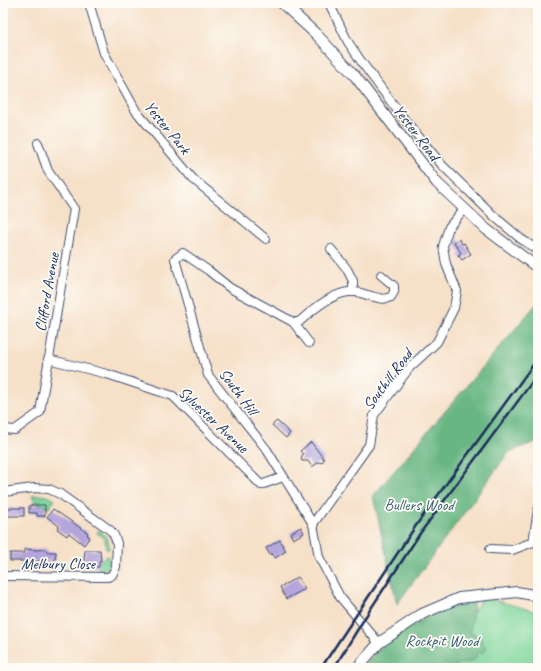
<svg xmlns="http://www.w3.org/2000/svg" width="541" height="671" font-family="Caveat,sans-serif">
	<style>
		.green { fill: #7fd599; stroke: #4d827c }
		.forest { fill: #67b681; stroke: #417270 }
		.building { fill: #b5a5dd }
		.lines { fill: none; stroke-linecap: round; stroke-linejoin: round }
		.minor-casing { stroke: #3c4a6e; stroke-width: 10 }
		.tertiary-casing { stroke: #3c4a6e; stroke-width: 12 }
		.minor { stroke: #fff; stroke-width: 8 }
		.tertiary { stroke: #fff; stroke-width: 10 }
		.rail { stroke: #1b2f5e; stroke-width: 2.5 }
		.labels { text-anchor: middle; stroke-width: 3.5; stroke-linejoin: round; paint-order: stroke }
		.street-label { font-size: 16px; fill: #1b2f5e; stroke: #fdfcf7 }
		.park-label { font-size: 16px; fill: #396170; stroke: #fdfcf7 }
	</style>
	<rect width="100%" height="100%" fill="#fdfcf7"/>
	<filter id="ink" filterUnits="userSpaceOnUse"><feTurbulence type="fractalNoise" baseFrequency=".025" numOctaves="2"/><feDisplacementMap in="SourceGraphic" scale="8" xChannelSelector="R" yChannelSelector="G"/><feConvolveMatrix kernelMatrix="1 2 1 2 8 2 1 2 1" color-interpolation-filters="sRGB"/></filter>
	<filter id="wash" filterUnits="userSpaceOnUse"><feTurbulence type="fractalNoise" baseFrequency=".012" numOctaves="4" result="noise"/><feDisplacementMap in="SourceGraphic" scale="16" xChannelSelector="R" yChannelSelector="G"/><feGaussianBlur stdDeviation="0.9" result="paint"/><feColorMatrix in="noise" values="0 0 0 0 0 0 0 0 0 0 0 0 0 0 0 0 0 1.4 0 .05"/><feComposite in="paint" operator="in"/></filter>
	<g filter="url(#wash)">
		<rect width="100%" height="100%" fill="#f6e0c7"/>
		<g class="green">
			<path d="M40,495L48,496L55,500L49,508H45V505C37,505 34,503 32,496Z"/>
			<path d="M99,530C106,535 110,540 109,549H106L105,539L97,533Z"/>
			<path d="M107,556H109L108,569L107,570L98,569L99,561Z"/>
			<path d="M483,597L538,612V668H436Z"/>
		</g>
		<g class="forest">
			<path d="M538,302V441L509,452L397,604L373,496Z"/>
			<path d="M474,602L470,633L479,636L486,648L482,653L479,652L477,653L476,658L468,663L456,664L455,668H363L382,645L425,618L460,603Z"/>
		</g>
		<g id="blocks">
			<g class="building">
				<path d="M459,239L462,244L464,243L471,254L462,260L458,255L461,253L454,242Z"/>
				<path d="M277,421L290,433L286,438L272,425Z"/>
				<path d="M311,442L324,459L322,463L319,462L312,467L308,461H302L301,458L303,454L300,451Z"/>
				<path d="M33,505H45V516H37V513H29V506Z"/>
				<rect x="8" y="508" width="16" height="8"/>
				<path d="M53,509L88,533L87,535L90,537L84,545L69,533L67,536L57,529L59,526L47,517Z"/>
				<path d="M301,527L304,533L293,539L290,533Z"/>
				<path d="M280,540L286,551L275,558L272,553L270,555L266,548Z"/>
				<path d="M25,549L37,550L45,549L48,552H56L55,561H10V553H25Z"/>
				<path d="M85,550H100L101,561H99V567H85V560H84Z"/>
				<path d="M298,577L305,589L286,599L280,587Z"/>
			</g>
		</g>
	</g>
	<g filter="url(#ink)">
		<use href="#blocks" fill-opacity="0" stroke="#3c4a6e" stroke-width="1"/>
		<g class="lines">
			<defs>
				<g id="minor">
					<path d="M89,3L104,53L136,111L193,179L266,239"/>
					<path d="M329,3L348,42L363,64L404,119L442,165L495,217L521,239L538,250"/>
					<path d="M331,249L347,269L353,281V292"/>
					<path d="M293,322L309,343"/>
					<path d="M48,359L107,374L173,396L261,485L283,477"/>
					<path d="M3,429L15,430L40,412L74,209L48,171L38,143"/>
					<path d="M3,492L34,488L49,489L60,494L110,530L114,535L117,543L116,567L112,575L108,577L3,576"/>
					<path d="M313,524L267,450L208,375L175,259L183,253L209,271L230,288L293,322H299C311,311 332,293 349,292C355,291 362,293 367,295C377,297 381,301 391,297L394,292V286L381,275"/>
					<path d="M490,549L512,550L533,542L538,510"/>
					<path d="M379,643L340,597L319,557L313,524L369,445L374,415L410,367L437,342L454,308L457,291L446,264L443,246L449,227L464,209"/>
				</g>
				<g id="tertiary">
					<path d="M282,3L317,35L355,76L437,183L486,229L538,268"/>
					<path d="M357,668L379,643L422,614L459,598L517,592L538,596"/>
				</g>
			</defs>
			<use href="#minor" class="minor-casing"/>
			<use href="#tertiary" class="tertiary-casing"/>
			<use href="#minor" class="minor"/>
			<use href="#tertiary" class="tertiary"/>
			<g class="rail">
				<path d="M321,668L417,524L538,358"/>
				<path d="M334,668L366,616L421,532L538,374"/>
			</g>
		</g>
	</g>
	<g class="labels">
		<g class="street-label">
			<text transform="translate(168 127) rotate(51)" y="6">Yester Park</text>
			<text transform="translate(417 132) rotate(53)" y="6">Yester Road</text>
			<text transform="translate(46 292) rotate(-80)" y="6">Clifford Avenue</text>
			<text transform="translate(387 379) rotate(-53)" y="6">Southill Road</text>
			<text transform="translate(239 391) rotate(53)" y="6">South Hill</text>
			<text transform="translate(214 419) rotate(43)" y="6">Sylvester Avenue</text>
			<text x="58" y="569">Melbury Close</text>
		</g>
		<g class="park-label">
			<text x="419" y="510">Bullers Wood</text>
			<text x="442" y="646">Rockpit Wood</text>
		</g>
	</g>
	<rect width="541" height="671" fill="none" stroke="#fdfcf7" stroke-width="16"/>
</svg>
